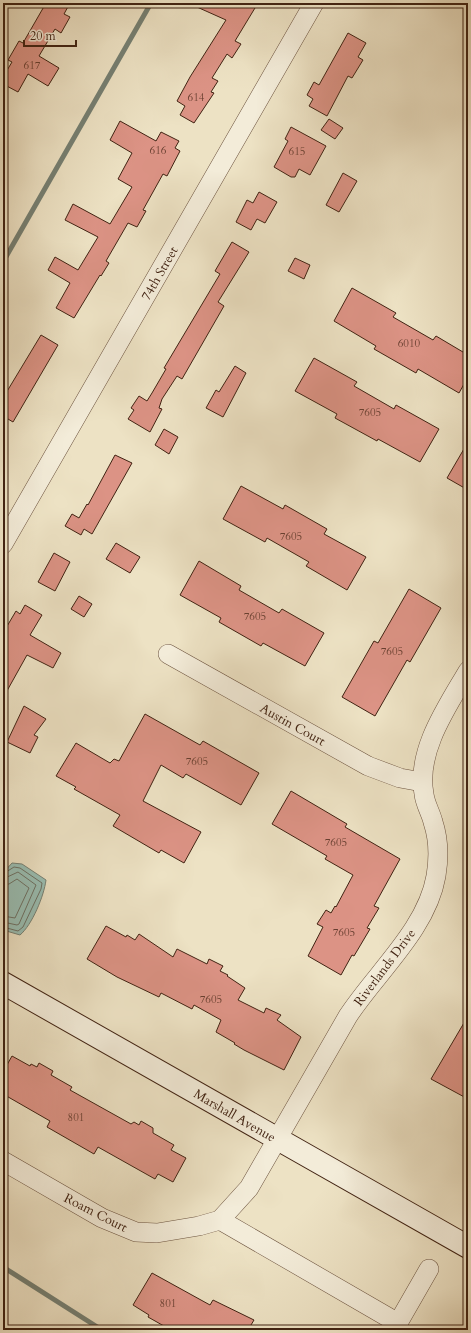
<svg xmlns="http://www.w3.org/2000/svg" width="471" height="1333" font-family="Cardo,serif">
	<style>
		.water { fill: #99beb3; stroke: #768073 }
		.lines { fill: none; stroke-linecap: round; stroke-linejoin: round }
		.shore { stroke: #6d7063; stroke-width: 1 }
		.stream { stroke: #768073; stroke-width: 5 }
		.building { fill: #dc9385; stroke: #412313 }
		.street-casing { stroke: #6c533f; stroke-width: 20 }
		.secondary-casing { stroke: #412313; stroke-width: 24 }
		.street { stroke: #f3ecd9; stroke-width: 19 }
		.secondary { stroke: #f3ecd9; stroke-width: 22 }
		.labels { text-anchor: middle; stroke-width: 3; stroke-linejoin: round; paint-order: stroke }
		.number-label { font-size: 11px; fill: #683f30 }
		.street-label { font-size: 13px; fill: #412313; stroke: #f3ecd9 }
	</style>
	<rect width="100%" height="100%" fill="#ede2c4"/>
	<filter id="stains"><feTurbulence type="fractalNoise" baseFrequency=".005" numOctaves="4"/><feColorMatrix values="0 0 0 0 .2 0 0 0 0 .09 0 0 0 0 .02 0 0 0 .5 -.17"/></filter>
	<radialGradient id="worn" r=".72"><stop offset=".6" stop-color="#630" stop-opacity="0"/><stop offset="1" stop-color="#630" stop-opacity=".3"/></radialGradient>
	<path class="water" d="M12,863L22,864L46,880C44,896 32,925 20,935L3,930V873Z"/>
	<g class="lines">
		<g class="shore">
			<path d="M3,874L14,867L20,868L42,883L41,889L23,927L18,931L3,927"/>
			<path d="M3,879L18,872L36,885L19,924L17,925L3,922"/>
			<path d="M3,885L9,884L17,879L29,888L15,918L3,916"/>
		</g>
		<g class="stream">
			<path d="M3,262L151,3"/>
			<path d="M3,1267L102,1330"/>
		</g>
	</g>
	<g class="building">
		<path d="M46,3H70L64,14L70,17L61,33L55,29L39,56L59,68L48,86L28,74L18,92L3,84V77L12,62L8,60L19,41L23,43Z"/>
		<path d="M188,3H258L235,41L241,44L232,58L227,54L212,78L218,81L211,92L214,93L194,123L180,115L185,106L177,101L190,77L226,20Z"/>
		<path d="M348,33L366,43L358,57L363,60L352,78L348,76L327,116L309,106L313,99L307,95L314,82L319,85Z"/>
		<path d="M329,119L343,128L335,139L321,130Z"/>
		<path d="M120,121L156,141L161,132L179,141L175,148L180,151L167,176L163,174L143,210L146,211L137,227L128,223L106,261L109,263L101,276L100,275L74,318L56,308L70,283L48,270L55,257L78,270L98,237L65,220L73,204L110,224L132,187L118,179L132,153L110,140Z"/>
		<path d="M291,127L326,146L310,175L299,169L295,177H291L274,167L288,141L285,139Z"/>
		<path d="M343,173L357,181L339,212L326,205Z"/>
		<path d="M259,192L277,202L265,223L257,219L251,230L236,222L247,200L253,203Z"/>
		<path d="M232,242L249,252L218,302L224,306L182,379L177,376L162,399L159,408L162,409L150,432L128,419L134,410L131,408L139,396L147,401L152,393L166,369L164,368L220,274L215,271Z"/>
		<path d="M295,258L310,265L304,279L288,271Z"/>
		<path d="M352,288L396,313L393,317L433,340L436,336L468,355V377L459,393L418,369L416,373L374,349L376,346L334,321Z"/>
		<path d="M41,335L58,345L13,422L3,416V398Z"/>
		<path d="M314,358L357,382L354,386L394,409L396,405L439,429L420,462L378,439L377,441L335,418L337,414L295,391Z"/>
		<path d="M235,366L246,373L223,417L206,408L216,390L219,392Z"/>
		<path d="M164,429L178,437L169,454L155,445Z"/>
		<path d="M468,442V490L447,478Z"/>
		<path d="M115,455L132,463L92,534L84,529L81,535L65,526L72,514L79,518L87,504L88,505Z"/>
		<path d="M241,486L283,509L285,505L327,529L324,534L366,557L347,590L306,566L309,562L267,538L265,542L223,519Z"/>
		<path d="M116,543L140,557L130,573L106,559Z"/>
		<path d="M54,553L70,562L55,591L38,582Z"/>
		<path d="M199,561L241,586L239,590L279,613L282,609L324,633L305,666L263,643L261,646L219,622L221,618L180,595Z"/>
		<path d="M409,589L441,608L410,662L407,660L375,716L342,697L374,641L378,643Z"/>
		<path d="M79,596L92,604L84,617L71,609Z"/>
		<path d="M25,605L42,615L30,635L61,653L53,668L27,655L3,698V633L16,611L20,614Z"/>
		<path d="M24,706L46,719L34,735L38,737L30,753L7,742Z"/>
		<path d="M145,714L200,745L203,741L259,773L241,805L186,774L183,778L161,765L143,801L201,832L184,863L161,850L159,853L113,826L120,815L74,789L76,787L56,776L76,743L110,763L114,759L119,761Z"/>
		<path d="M291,791L347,824L345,827L400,859L374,906L379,908L367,928L370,929L354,956L352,955L341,975L308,956L323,927L317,924L326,910L331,913L335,906L336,907L353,875L325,859L327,856L272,824Z"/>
		<path d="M106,926L126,937L127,935L135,940L139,934L173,957L177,949L207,964L209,959L223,966L220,971L228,975L227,976L245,988L238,1000L264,1013L266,1008L281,1015L277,1020L301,1037L284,1070L244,1050L234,1044L235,1043L216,1032L221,1020L194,1005L192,1009L161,993L159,997L117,977L87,959Z"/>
		<path d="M468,1016V1099L431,1079Z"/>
		<path d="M12,1056L30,1066L31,1064L37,1067L39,1063L53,1071L51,1075L72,1087L70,1090L131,1124L134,1122L139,1125L141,1121L153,1128V1133L174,1145L171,1150L186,1158L173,1182L158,1174L155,1179L98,1147L94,1154L47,1127L50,1121L3,1094V1072Z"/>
		<path d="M152,1273L210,1305L213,1300L254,1320L248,1330H171L148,1317L149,1315L133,1305Z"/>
	</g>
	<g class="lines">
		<defs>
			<g id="street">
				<path d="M3,544L314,3"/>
				<path d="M168,654L368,766L400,778L422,782"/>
				<path d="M3,1161L102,1218L136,1232L157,1233L199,1226L220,1220L249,1188L348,1016C376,973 427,929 436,876C439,858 439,840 433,822C431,813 425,804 424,794C416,751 447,707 468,671"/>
				<path d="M220,1220L398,1323"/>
				<path d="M394,1330L429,1269"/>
			</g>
			<path id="secondary" d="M3,983L468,1247"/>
		</defs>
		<use href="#street" class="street-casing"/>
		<use href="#secondary" class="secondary-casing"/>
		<use href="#street" class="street"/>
		<use href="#secondary" class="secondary"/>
	</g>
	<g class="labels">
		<g class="number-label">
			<text x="32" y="69">617</text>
			<text x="196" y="101">614</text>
			<text x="158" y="154">616</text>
			<text x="297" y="155">615</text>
			<text x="409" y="347">6010</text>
			<text x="370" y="416">7605</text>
			<text x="291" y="540">7605</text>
			<text x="255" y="620">7605</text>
			<text x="392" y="655">7605</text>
			<text x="197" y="765">7605</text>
			<text x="336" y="846">7605</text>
			<text x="344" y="936">7605</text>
			<text x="211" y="1003">7605</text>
			<text x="76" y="1121">801</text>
			<text x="168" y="1307">801</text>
		</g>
		<g class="street-label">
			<text transform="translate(159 273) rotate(-60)" y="5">74th Street</text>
			<text transform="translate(293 724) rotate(29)" y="5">Austin Court</text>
			<text transform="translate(384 967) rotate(-53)" y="5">Riverlands Drive</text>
			<text transform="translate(235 1115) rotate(30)" y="5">Marshall Avenue</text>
			<text transform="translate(96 1212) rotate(27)" y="5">Roam Court</text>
		</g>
	</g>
	<rect width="471" height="1333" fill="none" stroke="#ede2c4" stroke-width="16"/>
	<rect x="4" y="4" width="463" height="1325" fill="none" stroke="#412313" stroke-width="2"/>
	<rect x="8" y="8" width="455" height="1317" fill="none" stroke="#412313"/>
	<path d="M24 40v6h52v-6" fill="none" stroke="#412313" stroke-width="2"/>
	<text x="30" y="40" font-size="12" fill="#412313" stroke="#f3ecd9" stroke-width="3" paint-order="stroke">20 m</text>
	<rect width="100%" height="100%" filter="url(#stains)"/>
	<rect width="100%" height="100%" fill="url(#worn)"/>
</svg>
